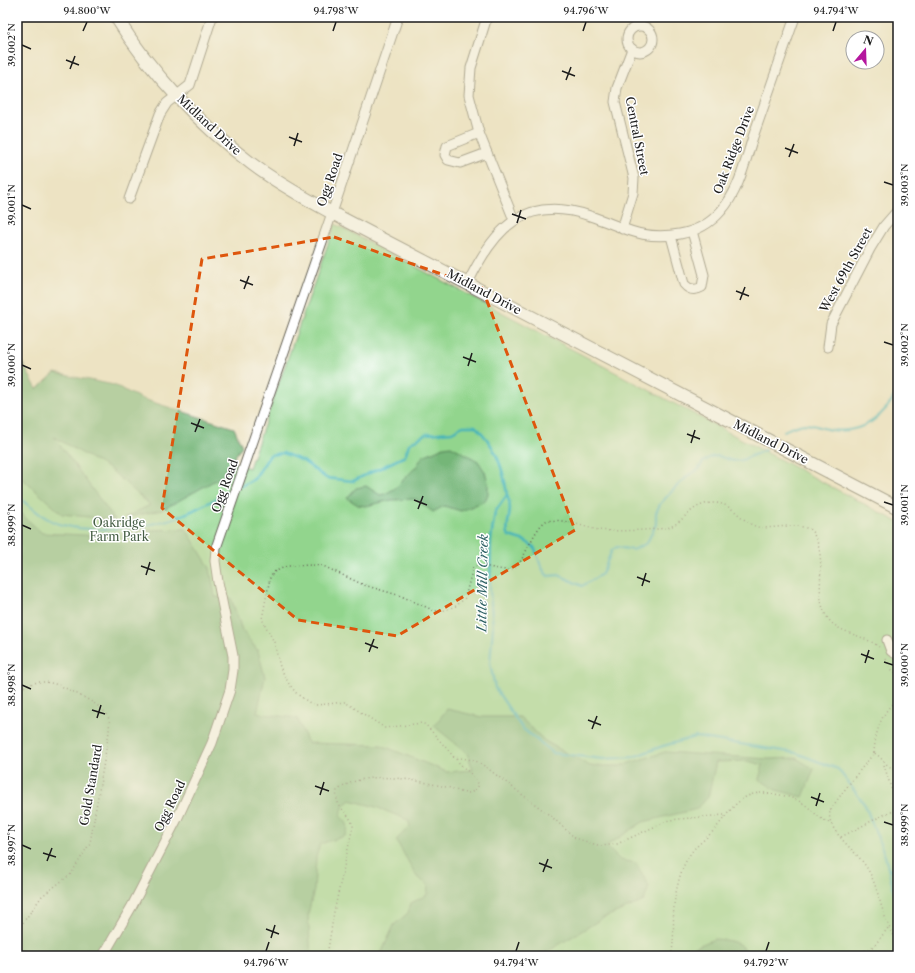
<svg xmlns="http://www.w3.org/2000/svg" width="915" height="973" font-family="'Libre Caslon Text',serif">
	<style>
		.green { fill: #92d58d; stroke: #577854 }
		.forest { fill: #75b678; stroke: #48694a }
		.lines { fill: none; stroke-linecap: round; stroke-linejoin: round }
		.stream { stroke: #42b3ba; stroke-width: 2.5 }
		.minor-casing { stroke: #656256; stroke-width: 11 }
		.major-casing { stroke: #656256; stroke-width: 14 }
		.path { stroke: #656256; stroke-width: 1.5; stroke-dasharray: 1 3; stroke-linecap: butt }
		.minor { stroke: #fff; stroke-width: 9 }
		.major { stroke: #fff; stroke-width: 12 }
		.marked { fill: none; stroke: #de560d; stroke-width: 3; stroke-dasharray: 8 5; stroke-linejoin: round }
		.ticks { fill: none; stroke: #1c1c1c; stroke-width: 1.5 }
		.labels { text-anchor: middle; stroke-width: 3; stroke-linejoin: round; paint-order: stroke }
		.street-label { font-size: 12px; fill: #1c1c1c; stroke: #fff }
		.park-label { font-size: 12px; fill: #455d44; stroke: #fff }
		.water-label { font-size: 13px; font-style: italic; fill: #2d6063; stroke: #fff }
		.neatline { fill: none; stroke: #1c1c1c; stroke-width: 1.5 }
		.ticks-label { font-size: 10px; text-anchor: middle; fill: #1c1c1c }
	</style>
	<rect width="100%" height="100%" fill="#fff"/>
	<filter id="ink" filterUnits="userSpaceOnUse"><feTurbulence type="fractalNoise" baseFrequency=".025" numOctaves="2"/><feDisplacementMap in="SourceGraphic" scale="8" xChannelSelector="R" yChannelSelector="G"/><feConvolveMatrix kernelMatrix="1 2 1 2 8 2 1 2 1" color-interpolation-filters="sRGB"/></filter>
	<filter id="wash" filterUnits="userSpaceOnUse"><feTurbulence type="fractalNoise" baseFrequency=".012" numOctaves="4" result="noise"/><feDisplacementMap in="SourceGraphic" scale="16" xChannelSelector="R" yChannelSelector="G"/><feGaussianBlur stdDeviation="0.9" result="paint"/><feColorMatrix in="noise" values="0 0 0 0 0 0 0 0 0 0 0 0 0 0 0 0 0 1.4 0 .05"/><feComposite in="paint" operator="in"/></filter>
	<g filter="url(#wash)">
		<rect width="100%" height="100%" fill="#ede3c3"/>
		<path class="green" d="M335,224L898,522V956H17V384L249,468Z"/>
		<g class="forest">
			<path d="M21,293L25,316L17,324V297Z"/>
			<path d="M22,362L37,389L55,373L114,385L140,398L234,428L242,446L221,477L162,510L124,518L150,505L111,470L54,437L115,520L62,514L17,474V364Z"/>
			<path d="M451,446L478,461L485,472L488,482V494L485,501L461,511L444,506L433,512L416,499L391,500L366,506L358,505L347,498L356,488L366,486L380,495L385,494L394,489L416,467L423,456L444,447Z"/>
			<path d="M17,510L42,533L104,536L148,530L186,529L210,568L215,597L231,598L242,630L258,651L265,677L257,713L297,718L308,743L381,745L447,772L473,770L467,753L434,726L447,709L482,717H520L545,741L590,766H620L665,752L768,759L796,758L814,769L803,797L776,790L759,779L763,765L748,761L716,762L708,797L697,809L643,822L606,846L620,860L636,863L649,886L644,901L603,918L540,956H380L394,925L408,913L411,903L427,895L428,885L417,877L396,840L410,826L408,820L376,807L350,800L344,805L340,816C348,823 350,827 345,836L320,844L316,857L314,890L308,914L311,956H17Z"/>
			<path d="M714,939C728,940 743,941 749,956H687L693,948Z"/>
		</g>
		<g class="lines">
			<g class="stream">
				<path d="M784,431C790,428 797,425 804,424C814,424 823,429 832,430C863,434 886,416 898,389"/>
				<path d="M241,486L254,479L270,455L283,453L303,461L326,478L353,481L405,456L409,444L426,434L452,432L463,426H475C495,444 504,469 507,495L495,512L491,539L490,591L493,627L490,663L495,688L522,728L553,753L603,759L633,757L663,746L696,737L796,753L838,769L865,805L885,856L898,908"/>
				<path d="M507,495C515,512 503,526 509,536L525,541L534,547C539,557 539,568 548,576L559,575L582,586L602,574L612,550L617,547L633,550L647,543L656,524V513L660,504L675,488L690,474L698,470L703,462L711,457L718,456L733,461L742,460L765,450"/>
				<path d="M17,496C29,506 48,522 63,525C93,533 134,529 164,521C188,515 211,501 233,490"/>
				<path d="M888,868L898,873"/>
			</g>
		</g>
	</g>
	<g filter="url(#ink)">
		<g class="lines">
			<defs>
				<g id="minor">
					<path d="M487,17L471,68L469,95L479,133L514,220"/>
					<circle cx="640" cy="39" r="13"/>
					<path d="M479,133L447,146L445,155L448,160L460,163L487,153"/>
					<path d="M129,199L160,114L167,103L190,85L212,17"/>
					<path d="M622,229L633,193L634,178L615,102L617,88L632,49"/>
					<path d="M671,236L684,284C689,290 695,291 702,287L704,275L692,231"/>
					<path d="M468,283C494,228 525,194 590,216C624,227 641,241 680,234C696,231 710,224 721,211C739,191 745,162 753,137C767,97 781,57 795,17"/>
					<path d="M828,347L831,324L870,249L884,226L898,210"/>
					<path d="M887,640L891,651L898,655"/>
					<path d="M103,956L132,906L177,819L212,743L230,690L233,670V656L218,582L215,561L216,548L332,213L398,17"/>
				</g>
				<path id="major" d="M116,17C150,72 200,125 252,164C277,183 305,198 332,213L898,508"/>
			</defs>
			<use href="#minor" class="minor-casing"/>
			<use href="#major" class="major-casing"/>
			<g class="path">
				<path d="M886,659L890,668L898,675"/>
				<path d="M17,691C41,674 58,684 81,696C91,701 104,708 109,719C110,722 109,728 109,732L90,843L71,874L42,896L17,931"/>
				<path d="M874,753C875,734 881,711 898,699"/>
				<path d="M453,757L474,760L483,765L552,817L575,838L594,844L601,846L617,844L669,820L724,815"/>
				<path d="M884,765L897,807"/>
				<path d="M898,770C883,766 884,758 874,753C866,763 832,804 830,812C826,829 853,849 862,861C881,884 879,918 898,941"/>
				<path d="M841,837L887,813L898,810"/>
				<path d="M327,956L334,912L353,826C349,810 334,809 337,791C364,768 414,780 446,787C453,788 460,793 467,793C473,793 476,789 479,785L474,777L461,765L426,725L422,723L385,728L345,702L317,705L310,703L297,694L289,684L280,667L274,642L262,619L270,578L274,572L287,566L312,565L323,566L364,585L401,596L435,611H442L456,606L465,598L473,567C484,563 503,573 513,569C524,564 532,530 546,521C565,518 582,527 599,530C610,532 654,530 666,528C685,524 689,502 716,503C734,504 742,523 758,527C776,530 794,521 811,530C832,560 809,596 830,621C840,633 866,636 879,647"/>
				<path d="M671,956C676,935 671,914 676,893C679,877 684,860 695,848C701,842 709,836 715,829C730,812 740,791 766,793C778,794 794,797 804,804C813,810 820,821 831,823"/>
				<path d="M854,956L874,946L888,928"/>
			</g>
			<use href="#minor" class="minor"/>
			<use href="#major" class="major"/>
		</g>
	</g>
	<path d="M0 0H915V973H0ZM334,237L482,288L575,530L397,636L298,620L162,508L202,259Z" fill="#ede3c3" fill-opacity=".55" fill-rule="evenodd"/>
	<path class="marked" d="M334,237L482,288L575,530L397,636L298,620L162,508L202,259Z"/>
	<path class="ticks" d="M83,31L87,22M333,31L336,22M583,31L586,22M833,31L836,22M22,45L31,49M66,60L79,65M70,69L75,56M562,71L575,76M566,80L571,67M289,137L302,142M294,146L298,133M785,148L798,153M789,157L794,144M884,182L893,185M22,205L31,209M512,214L526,219M517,223L521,210M240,280L253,285M244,289L249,276M736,291L749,296M740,300L745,287M884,342L893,345M463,357L476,362M22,365L31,369M468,366L472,353M191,423L204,428M195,432L200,419M687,434L700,439M691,443L695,430M414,500L427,505M884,502L893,505M418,509L423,496M22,525L31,529M141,566L155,571M146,575L150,562M637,577L650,582M642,586L646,573M365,643L378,648M369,652L374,639M861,654L874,659M884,662L893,665M865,663L869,650M22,685L31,689M92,710L105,714M97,718L101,705M588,720L601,725M592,729L597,716M315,786L329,791M320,795L324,782M811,797L824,802M816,806L820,793M884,822L893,825M22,845L31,849M43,853L56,857M47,861L52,848M539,863L552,868M543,872L548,859M266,929L279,934M271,938L275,925M266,951L269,942M516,951L519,942M766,951L769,942"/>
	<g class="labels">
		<g class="street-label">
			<text transform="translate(209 125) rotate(43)" y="4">Midland Drive</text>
			<text transform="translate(637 136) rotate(79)" y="4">Central Street</text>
			<text transform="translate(734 150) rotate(-69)" y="4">Oak Ridge Drive</text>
			<text transform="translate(330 180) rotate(-71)" y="4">Ogg Road</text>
			<text transform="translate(846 270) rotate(-61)" y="4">West 69th Street</text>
			<text transform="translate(484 292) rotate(28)" y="4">Midland Drive</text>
			<text transform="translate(771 442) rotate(27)" y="4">Midland Drive</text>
			<text transform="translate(225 486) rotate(-70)" y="4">Ogg Road</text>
			<text transform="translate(91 785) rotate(-80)" y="4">Gold Standard</text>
			<text transform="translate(170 806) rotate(-64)" y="4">Ogg Road</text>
		</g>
		<g class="park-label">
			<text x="119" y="527">Oakridge<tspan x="119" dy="14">Farm Park</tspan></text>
		</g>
		<g class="water-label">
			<text transform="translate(482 583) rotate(-89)" y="5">Little Mill Creek</text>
		</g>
	</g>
	<rect width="915" height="973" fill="none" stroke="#fff" stroke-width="44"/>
	<g transform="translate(865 50) rotate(19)"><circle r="19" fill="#ffffff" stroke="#a4a4a4"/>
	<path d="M0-3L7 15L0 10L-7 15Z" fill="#b5179e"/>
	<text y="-6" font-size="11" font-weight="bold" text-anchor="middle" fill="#1c1c1c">N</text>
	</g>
	<rect x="22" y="22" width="871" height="929" class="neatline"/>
	<g class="ticks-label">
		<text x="87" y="14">94.800°W</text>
		<text x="336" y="14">94.798°W</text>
		<text x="586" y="14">94.796°W</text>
		<text x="836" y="14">94.794°W</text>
		<text transform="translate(11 45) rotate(-90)" y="4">39.002°N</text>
		<text transform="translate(904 185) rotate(-90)" y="4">39.003°N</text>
		<text transform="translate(11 205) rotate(-90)" y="4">39.001°N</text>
		<text transform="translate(904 345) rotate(-90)" y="4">39.002°N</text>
		<text transform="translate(11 365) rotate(-90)" y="4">39.000°N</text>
		<text transform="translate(904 505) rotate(-90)" y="4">39.001°N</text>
		<text transform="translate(11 525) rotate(-90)" y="4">38.999°N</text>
		<text transform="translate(904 665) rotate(-90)" y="4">39.000°N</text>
		<text transform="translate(11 685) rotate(-90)" y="4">38.998°N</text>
		<text transform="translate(904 825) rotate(-90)" y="4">38.999°N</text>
		<text transform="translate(11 845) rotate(-90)" y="4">38.997°N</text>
		<text x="266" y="966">94.796°W</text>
		<text x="516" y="966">94.794°W</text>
		<text x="766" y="966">94.792°W</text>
	</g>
</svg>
